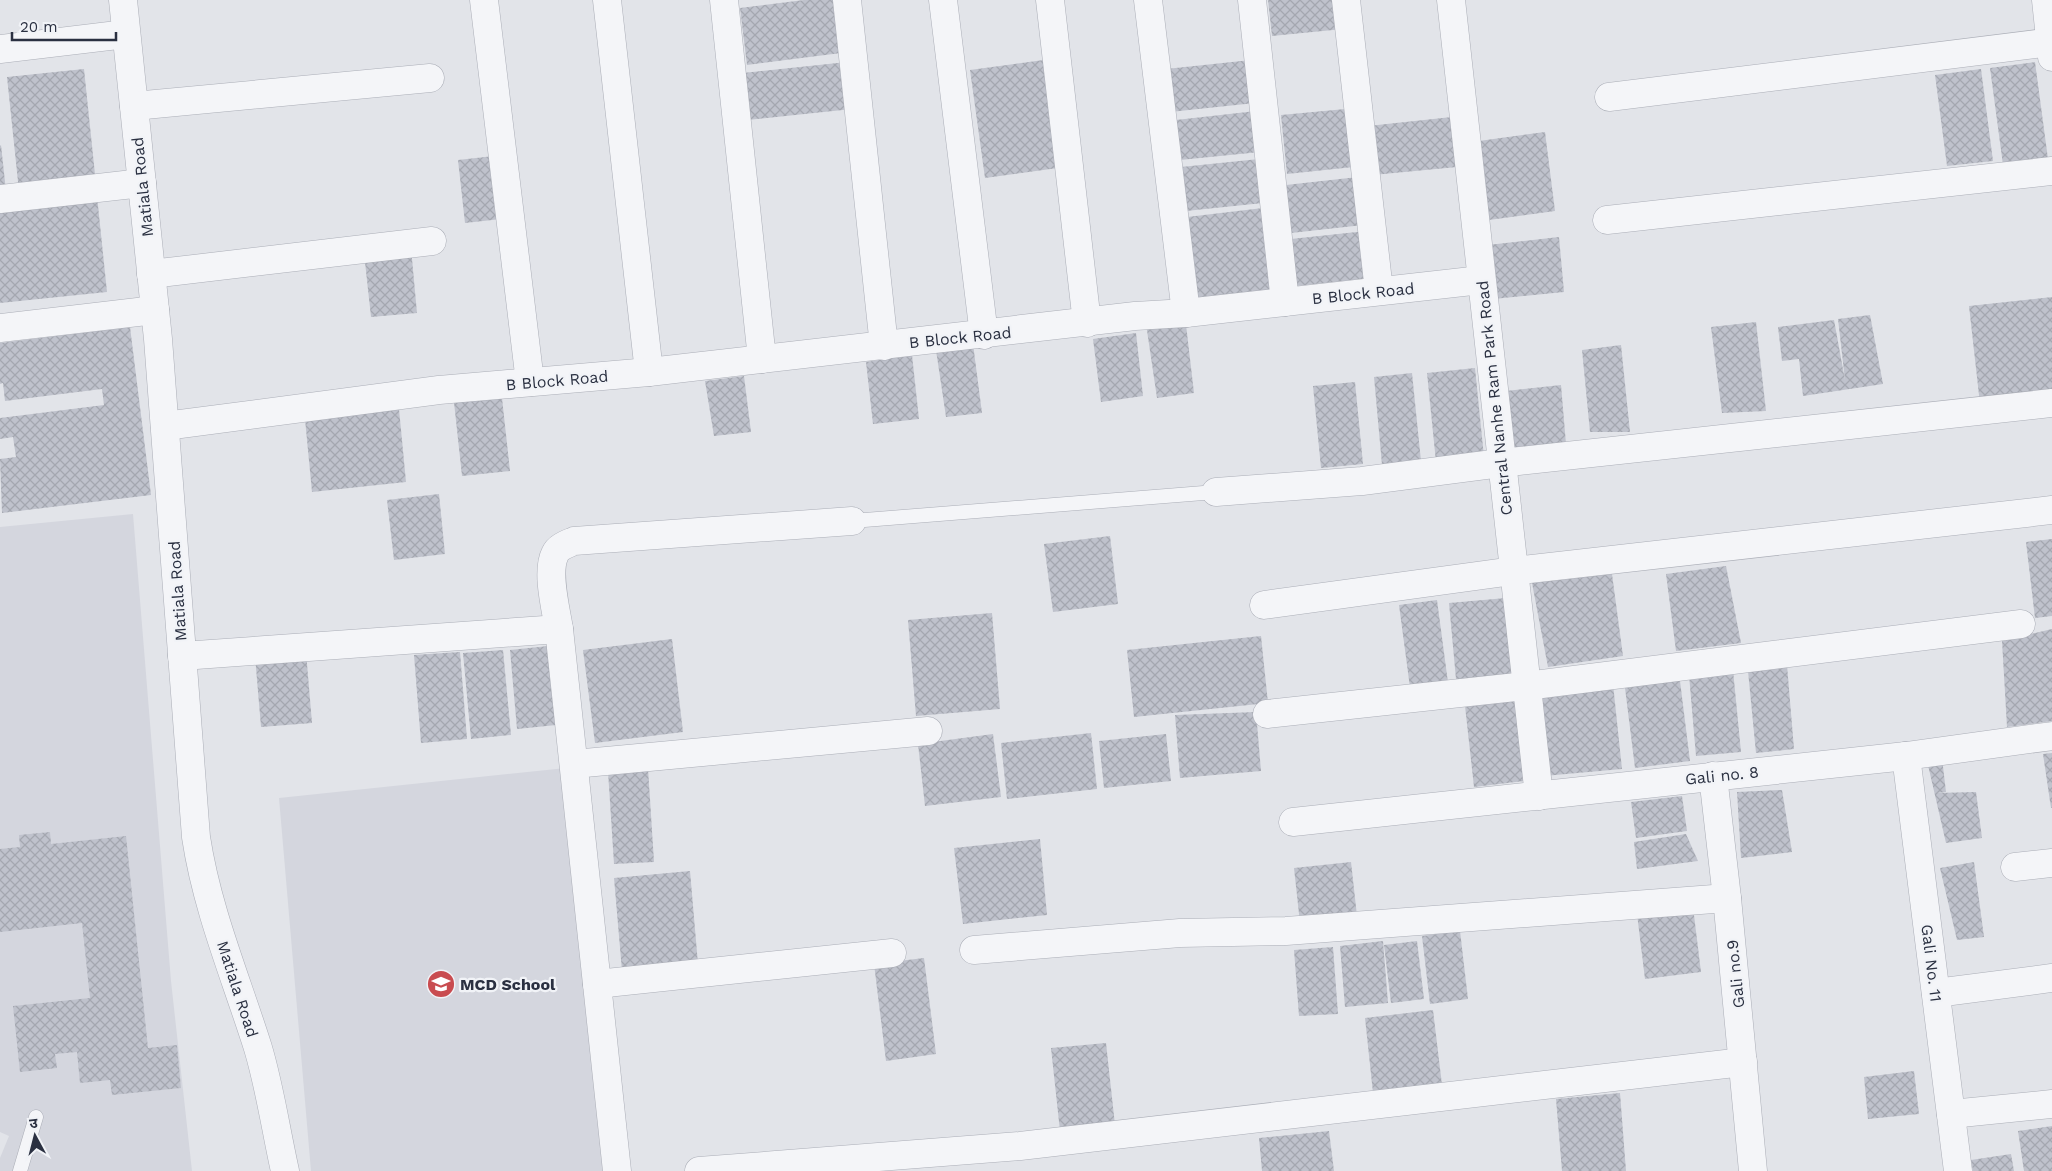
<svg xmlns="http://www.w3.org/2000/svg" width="2052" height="1171" font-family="'Work Sans','Noto Sans Devanagari',sans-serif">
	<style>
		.built { fill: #d4d6de }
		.building { fill: url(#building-cross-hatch) }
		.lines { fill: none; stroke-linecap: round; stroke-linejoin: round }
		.lane-casing { stroke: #abaeb7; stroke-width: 15 }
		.street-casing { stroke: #abaeb7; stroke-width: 29 }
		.lane { stroke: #f4f5f8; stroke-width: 14 }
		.street { stroke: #f4f5f8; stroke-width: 28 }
		.labels { text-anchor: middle; stroke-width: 4.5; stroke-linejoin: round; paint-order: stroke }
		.street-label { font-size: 16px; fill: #2a3041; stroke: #f1f3f7 }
		.poi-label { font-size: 16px; font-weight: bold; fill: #2a3041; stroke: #f1f3f7; text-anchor: start }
	</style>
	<defs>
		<pattern id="building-cross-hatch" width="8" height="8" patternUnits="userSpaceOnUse" patternTransform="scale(1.25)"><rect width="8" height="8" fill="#bfc2cc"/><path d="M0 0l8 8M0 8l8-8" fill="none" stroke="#a4a7b0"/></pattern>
	</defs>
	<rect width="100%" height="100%" fill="#e2e4e9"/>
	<g class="built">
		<path d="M133,514L171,981L192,1171H0V1158L9,1136L0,1132V527Z"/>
		<path d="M566,768L606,1171H311L279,798Z"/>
	</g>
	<g class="building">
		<path d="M804,0H834L841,53L747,65L740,8Z"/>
		<path d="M1268,0H1340L1343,29L1272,36Z"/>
		<path d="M1051,59L1065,167L985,178L970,70Z"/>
		<path d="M1251,60L1255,103L1170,112L1166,69Z"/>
		<path d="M847,62L852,109L748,120L743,73Z"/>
		<path d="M2035,62L2048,159L2003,165L1990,68Z"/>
		<path d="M84,69L96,184L19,191L7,77Z"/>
		<path d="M1981,69L1993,161L1947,166L1935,75Z"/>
		<path d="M1356,108L1363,166L1287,174L1281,115Z"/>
		<path d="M1256,111L1260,152L1180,160L1176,120Z"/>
		<path d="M1452,117L1457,167L1373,175L1368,126Z"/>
		<path d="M1545,132L1555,211L1489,220L1479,141Z"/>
		<path d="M1,145L6,191L0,192V146Z"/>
		<path d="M494,156L501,219L465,223L458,160Z"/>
		<path d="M1259,159L1263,203L1186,211L1181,167Z"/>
		<path d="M1358,177L1363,225L1291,233L1286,185Z"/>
		<path d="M97,196L107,292L0,303V206Z"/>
		<path d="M1263,208L1271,290L1195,298L1187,217Z"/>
		<path d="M1366,231L1371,278L1296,286L1291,239Z"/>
		<path d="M1559,237L1564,292L1493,299L1488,245Z"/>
		<path d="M411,248L417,313L371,317L364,253Z"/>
		<path d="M2052,297V395L1980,404L1969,306Z"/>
		<path d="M1870,315L1883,384L1803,396L1799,359L1782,361L1778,327L1834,320L1845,380L1838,319Z"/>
		<path d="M1185,316L1194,393L1157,398L1145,317Z"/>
		<path d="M1756,322L1766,411L1722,413L1711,327Z"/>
		<path d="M130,327L151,495L2,513L0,459L16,457L13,437L0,439V418L104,405L102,389L5,401L3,383L0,384V343Z"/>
		<path d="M1136,333L1143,396L1101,402L1093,339Z"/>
		<path d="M973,344L982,413L946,417L936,350Z"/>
		<path d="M1621,345L1630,432H1590L1582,350Z"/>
		<path d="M912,355L919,419L873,424L866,362Z"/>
		<path d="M1475,368L1484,457L1436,462L1427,373Z"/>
		<path d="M1412,373L1421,461L1382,465L1374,377Z"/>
		<path d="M744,376L751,432L714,436L705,381Z"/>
		<path d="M1355,382L1363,464L1321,468L1313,386Z"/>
		<path d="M1561,385L1566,444L1512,450L1506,391Z"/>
		<path d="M501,389L510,471L462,476L453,393Z"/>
		<path d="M399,409L406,482L312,492L305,419Z"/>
		<path d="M439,494L445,554L394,560L387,500Z"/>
		<path d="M1110,536L1118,604L1053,612L1044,544Z"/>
		<path d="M2052,539V616L2035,618L2026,542Z"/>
		<path d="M1726,566L1741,643L1676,651L1666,574Z"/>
		<path d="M1612,574L1623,656L1548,667L1532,583Z"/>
		<path d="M1506,598L1514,684L1457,690L1449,603Z"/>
		<path d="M1437,600L1449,690L1411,695L1399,605Z"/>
		<path d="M992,613L1000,709L916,716L908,620Z"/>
		<path d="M2052,629V721L2007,727L2002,641Z"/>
		<path d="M1261,636L1268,703L1134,717L1127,650Z"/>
		<path d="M672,639L683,732L595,743L583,650Z"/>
		<path d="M558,645L566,724L517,729L510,650Z"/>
		<path d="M503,650L511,735L471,739L463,653Z"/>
		<path d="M306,652L312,723L261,727L255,656Z"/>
		<path d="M460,652L467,739L421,743L414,655Z"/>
		<path d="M1787,665L1794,749L1756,753L1748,671Z"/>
		<path d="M1733,670L1741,752L1696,756L1689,675Z"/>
		<path d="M1679,673L1690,761L1635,768L1624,680Z"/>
		<path d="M1613,684L1622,769L1544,776L1536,691Z"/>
		<path d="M1515,691L1524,781L1474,787L1464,697Z"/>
		<path d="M1256,712L1261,771L1180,778L1175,715Z"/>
		<path d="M1091,733L1097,789L1007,799L1001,743Z"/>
		<path d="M993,734L1001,797L925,806L918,744Z"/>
		<path d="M1166,734L1171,781L1104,788L1099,741Z"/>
		<path d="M2052,753V808H2051L2043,754Z"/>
		<path d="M1942,758L1946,792L1937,793L1976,792L1982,838L1946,843L1928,765Z"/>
		<path d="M648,768L654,862L614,864L608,771Z"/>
		<path d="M1782,790L1792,852L1741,858L1737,792Z"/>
		<path d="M1682,796L1687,831L1636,838L1631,802Z"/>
		<path d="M50,832L51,844L126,836L148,1048L177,1045L181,1088L112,1095L110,1080L80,1083L77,1052L55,1054L57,1068L20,1072L13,1006L90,998L82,923L0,932V849L20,847L19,835Z"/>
		<path d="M1686,834L1698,861L1637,869L1634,842Z"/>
		<path d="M1040,839L1047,915L963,924L954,848Z"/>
		<path d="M1351,862L1357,916L1300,923L1294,868Z"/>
		<path d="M1974,862L1984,937L1957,940L1940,868Z"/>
		<path d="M690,871L698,964L622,971L614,878Z"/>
		<path d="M1693,907L1701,972L1645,979L1637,914Z"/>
		<path d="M1460,931L1468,999L1430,1004L1422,936Z"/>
		<path d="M1383,941L1388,1003L1345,1007L1340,946Z"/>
		<path d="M1417,941L1424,999L1391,1003L1384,945Z"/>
		<path d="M1333,947L1338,1014L1299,1016L1294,950Z"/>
		<path d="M924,958L936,1054L886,1061L874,964Z"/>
		<path d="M1433,1010L1442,1085L1373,1093L1365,1018Z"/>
		<path d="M1106,1043L1115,1125L1060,1131L1051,1048Z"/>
		<path d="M1914,1071L1919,1114L1868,1119L1864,1077Z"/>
		<path d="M1620,1093L1626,1171H1562L1556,1099Z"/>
		<path d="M2052,1126V1171H2024L2018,1131Z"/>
		<path d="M1329,1131L1334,1171H1262L1259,1138Z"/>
		<path d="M2011,1154L2014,1171H1973L1971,1160Z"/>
	</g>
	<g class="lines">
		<defs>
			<g id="lane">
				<path d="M852,521L1216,492"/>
				<path d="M20,1171L36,1117"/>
			</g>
			<g id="street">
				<path d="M123,0L158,339L196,837C207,910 236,978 258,1048C270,1088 276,1131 285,1171"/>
				<path d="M484,0L530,382"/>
				<path d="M607,0L649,372"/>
				<path d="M724,0L762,359"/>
				<path d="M847,0L884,346"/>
				<path d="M943,0L984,335"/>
				<path d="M1050,0L1087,323"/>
				<path d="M1148,0L1186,313"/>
				<path d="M1252,0L1285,302"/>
				<path d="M1346,0L1379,291"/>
				<path d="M1451,0L1539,796"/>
				<path d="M2046,0L2052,57"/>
				<path d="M0,49L126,34"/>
				<path d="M1609,97L2052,42"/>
				<path d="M134,106L430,78"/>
				<path d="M0,199L142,183"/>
				<path d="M1607,220L2052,171"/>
				<path d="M151,274L432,241"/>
				<path d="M0,328L155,310"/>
				<path d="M165,426L439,390L649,372L1135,316L1186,313L1481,280"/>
				<path d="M1216,492L1362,481L1501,463L2052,403"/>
				<path d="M1264,605L1513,571L2052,510"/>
				<path d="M182,656L559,629"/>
				<path d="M1267,714L1526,686L2021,624"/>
				<path d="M1906,756L1958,1171"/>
				<path d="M574,764L928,731"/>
				<path d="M1713,776L1727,898L1753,1171"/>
				<path d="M1293,822L1906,756L2052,736"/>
				<path d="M2015,867L2052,863"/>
				<path d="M974,950L1180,933L1286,931L1727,898"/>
				<path d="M597,984L892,953"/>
				<path d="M1936,993L2052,978"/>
				<path d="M1951,1114L2052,1104"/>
				<path d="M617,1171L559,629C556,610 546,572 555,554C558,547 567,544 574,541L852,521"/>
				<path d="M699,1171L1020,1146L1743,1062"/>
			</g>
		</defs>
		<use href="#lane" class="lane-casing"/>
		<use href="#street" class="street-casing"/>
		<use href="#lane" class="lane"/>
		<use href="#street" class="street"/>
	</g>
	<defs>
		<symbol id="school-disc" viewBox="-11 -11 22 22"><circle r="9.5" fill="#c94c50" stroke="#f1f3f7"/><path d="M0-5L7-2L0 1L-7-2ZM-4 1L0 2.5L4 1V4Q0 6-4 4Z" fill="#fff"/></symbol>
	</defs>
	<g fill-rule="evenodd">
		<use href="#school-disc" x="425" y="968" width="32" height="32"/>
	</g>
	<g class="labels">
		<g class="street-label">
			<text transform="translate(142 187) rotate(-96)" y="6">Matiala Road</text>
			<text transform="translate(1363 293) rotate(-6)" y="6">B Block Road</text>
			<text transform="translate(960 337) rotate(-6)" y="6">B Block Road</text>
			<text transform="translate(557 380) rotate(-5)" y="6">B Block Road</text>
			<text transform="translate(1494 398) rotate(-96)" y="6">Central Nanhe Ram Park Road</text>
			<text transform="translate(177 591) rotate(-94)" y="6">Matiala Road</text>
			<text transform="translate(1722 775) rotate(-6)" y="6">Gali no. 8</text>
			<text transform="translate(1932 963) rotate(83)" y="6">Gali No. 11</text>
			<text transform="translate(1735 974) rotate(-96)" y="6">Gali no.9</text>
			<text transform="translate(238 989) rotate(72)" y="6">Matiala Road</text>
		</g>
		<g class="poi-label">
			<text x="460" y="990">MCD School</text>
		</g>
	</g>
	<g transform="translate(35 1136) rotate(353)" stroke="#f1f3f7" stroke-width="4" paint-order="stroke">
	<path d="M0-4L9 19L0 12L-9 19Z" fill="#2a3041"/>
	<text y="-8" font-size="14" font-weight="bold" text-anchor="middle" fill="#2a3041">उ</text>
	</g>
	<path d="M12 32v8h104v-8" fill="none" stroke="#2a3041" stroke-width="2.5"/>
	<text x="20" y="32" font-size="15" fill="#2a3041" stroke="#f1f3f7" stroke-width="4" paint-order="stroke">20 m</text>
</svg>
